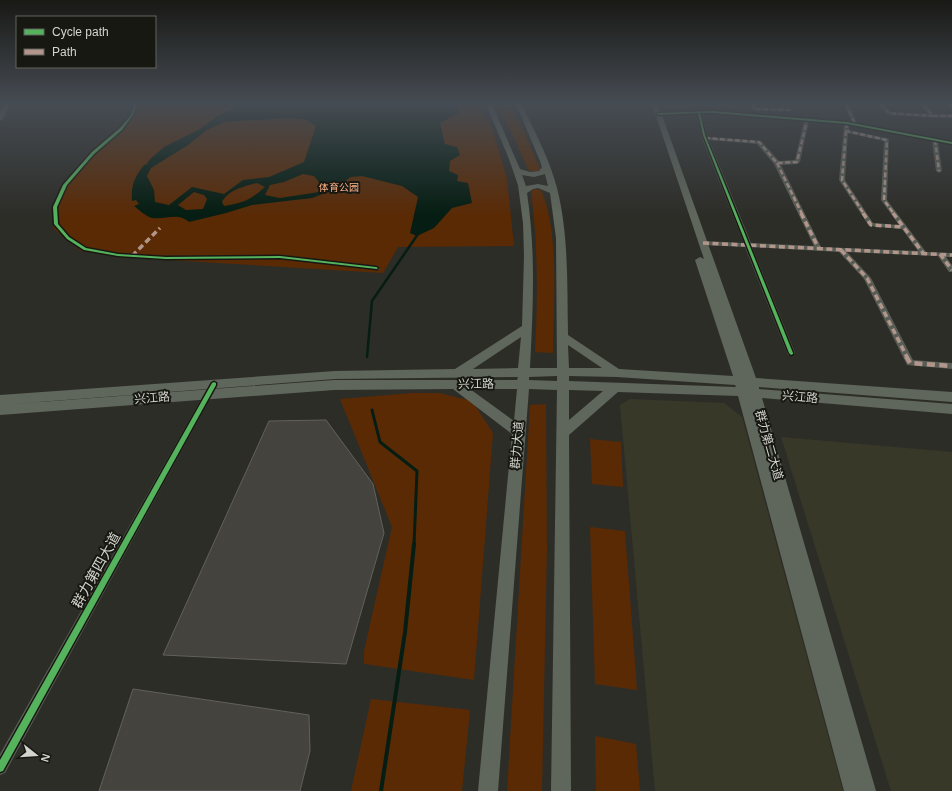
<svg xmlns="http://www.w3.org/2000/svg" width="952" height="791" font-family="Helvetica,'Noto Sans SC',sans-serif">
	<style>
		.built { fill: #383828 }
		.green { fill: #5a2a05 }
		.water { fill: #051d12; fill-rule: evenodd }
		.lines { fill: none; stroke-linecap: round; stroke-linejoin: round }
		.stream-far2 { stroke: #051d12; stroke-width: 2.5 }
		.stream-far1 { stroke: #051d12; stroke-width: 3 }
		.stream { stroke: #051d12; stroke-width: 4 }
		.building { fill: #44433e; stroke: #62615c }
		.minor { fill: #585e55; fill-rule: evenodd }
		.major { fill: #5f665b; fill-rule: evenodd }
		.quiet-far2 { stroke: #b2968c; stroke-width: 2.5; stroke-dasharray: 5 2.5; stroke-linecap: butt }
		.quiet-far1 { stroke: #b2968c; stroke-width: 3.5; stroke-dasharray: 6 3.5; stroke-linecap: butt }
		.quiet { stroke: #b2968c; stroke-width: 4.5; stroke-dasharray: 8 4.5; stroke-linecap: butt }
		.cycleway-casing { stroke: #181813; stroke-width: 3 }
		.cycleway { fill: #56b35d; fill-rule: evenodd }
		.labels { text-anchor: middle; stroke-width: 4; stroke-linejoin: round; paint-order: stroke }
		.far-park-label { font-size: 10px; fill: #fdb286; stroke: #181813 }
		.street-label { font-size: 12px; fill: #d3d4cd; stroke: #181813 }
		.near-street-label { font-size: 14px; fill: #d3d4cd; stroke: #181813 }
	</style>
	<rect width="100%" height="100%" fill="#2d2d28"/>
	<g class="built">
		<path d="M630,399L724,403L742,417L843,791H655L620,405Z"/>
		<path d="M781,437L952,452V791H891Z"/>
	</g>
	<g class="green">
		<path d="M139,104H478L493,131L507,179L514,246L398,247L383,273L117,257L81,251L54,229C54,223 51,213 53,208C57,196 85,158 94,150C111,135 132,127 139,104Z"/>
		<path d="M496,104H508C524,125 529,146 540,169L539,171H529L516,142Z"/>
		<path d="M536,189L541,190C560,232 553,306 553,353L535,352C538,298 538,245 531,192L532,190Z"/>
		<path d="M412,393H439L472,401L493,433L474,680L364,664V651L392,527L340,399Z"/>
		<path d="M546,404L547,547L542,791H507L530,405Z"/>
		<path d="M590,439L621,442L623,487L592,484Z"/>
		<path d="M590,527L625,531L637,690L595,684Z"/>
		<path d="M371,699L470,710L462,791H351Z"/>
		<path d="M595,736L636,744L640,791H596Z"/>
	</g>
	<path class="water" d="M244,104H456L460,112L440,123L445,144L457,147L460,155L450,161L449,171L458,175L457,181L468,183L472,203L452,208L434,228L417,236L410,233L418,197L402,186L362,176L351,177L331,191L312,198L252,205L226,213L189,222C177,212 166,220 152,218C147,217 139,210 134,206L139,204L136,200L132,201C131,185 134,178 144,165L147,164L149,160L164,147L200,129L219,115ZM289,118L306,120L316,126L304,162L269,177L243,180L224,194L192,187L169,205L155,202L154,190L147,176L151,168L188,145L207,130L225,122ZM303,174L314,176L322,186L319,192L280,198L265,195L270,185L284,182ZM257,183L265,187C250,200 244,203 224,206L222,202C228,190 245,186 257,183ZM194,192L204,195L207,199L203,209L186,210L178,205Z"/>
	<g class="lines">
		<path class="stream-far2" d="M367,357L372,301L418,234"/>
		<path class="stream-far1" d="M372,410L380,442L417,471L414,545"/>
		<path class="stream" d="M381,791L405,632L414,544"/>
	</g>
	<g class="building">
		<path d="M326,420L373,484L384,533L346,664L163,655L269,421Z"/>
		<path d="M133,689L309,715L310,751L300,791H99Z"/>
	</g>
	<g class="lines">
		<g class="minor">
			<path d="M133,104H138L135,115L123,130L95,154L68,186L58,207L59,224L70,237L87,247L118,253L166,256L280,255L376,266L380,268L379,270L280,259L166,260L118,257L83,250L66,239L53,224L52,207L62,185L91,152L119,128L130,115Z"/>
			<path d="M749,104H754L756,108L790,109L792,110L790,111L754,110Z"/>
			<path d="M844,104H849L857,123L952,141V145L938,142L942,171L939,173L936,171L932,141L849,125V130L889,139L887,200L926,252L952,253V257H946L952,265V272H949L938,256L847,252L871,278L913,360L952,363V369L907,365L864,279L839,252L752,247L795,353L794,355H788L745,247L703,245L700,243L703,241L744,243L702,138L697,114L658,116L655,114L658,112L713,110L852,122ZM702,114H713L804,121L795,160L779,161L761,141L707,137ZM809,121L844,124L839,180L869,226L902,229L918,251L821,247L781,165L797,164L800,162ZM848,133L884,141L881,200L899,225L873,223L845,180ZM709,140L757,144L774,164L814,246L751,243Z"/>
			<path d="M878,104H883L890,112L929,114L920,104H925L934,114H952V118L889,115Z"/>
			<path d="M947,104H952V108Z"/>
			<path d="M214,381L218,384L5,773L0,775V754L211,382Z"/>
		</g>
		<g class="major">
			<path d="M4,104H10L3,119L0,121V112Z"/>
			<path d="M486,104H492L520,169L530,172L539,171L542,167L540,161L519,111L514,104H521L525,111C537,136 550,161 557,188C569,235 567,286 568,335L619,369L733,376L695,260L700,257L704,259L652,104H658L756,378L952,392V402L759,387V389L952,404V414L762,398L876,791H844L738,396L618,392L569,435L571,791H551L557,390L529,389L498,791H478L512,434L453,389L334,390L0,415V405L334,380H517L518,377L335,379L0,405V395L335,371L455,369L522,326L524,256L523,223L518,185L509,159ZM545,174L548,186L538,184L526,186L522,175L534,177ZM538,188L550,193L556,238L557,368H530C533,307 536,253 527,193L533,189ZM521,337L518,368L473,369ZM568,345L602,368H569ZM557,376V381L529,380V377ZM569,376L617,377L735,385L736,387L569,381ZM470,389H517L514,421ZM569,390L603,391L569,420Z"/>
		</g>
		<g class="quiet-far2">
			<path d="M751,104L754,109L790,110"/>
			<path d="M846,104L855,124"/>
			<path d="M880,104L889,113L933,116L922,104"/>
			<path d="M949,104L952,107"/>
			<path d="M933,116H952"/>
			<path d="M847,123L846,131L887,140L884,200L894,214"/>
			<path d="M846,131L842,180L864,214"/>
			<path d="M705,138L759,142L777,163L797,162L807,120"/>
			<path d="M935,140L939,171"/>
			<path d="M777,163L802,214"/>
		</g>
		<g class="quiet-far1">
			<path d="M801,213L819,249"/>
			<path d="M863,213L871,225L904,227"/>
			<path d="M893,213L923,253"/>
			<path d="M703,243L952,255"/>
			<path d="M841,250L867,278L907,357"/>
			<path d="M940,254L952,270"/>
			<path d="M132,256L160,228"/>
		</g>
		<path class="quiet" d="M906,356L910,363L952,366"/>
		<defs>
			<g id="cycleway">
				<path d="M134,104H137L133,115L122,130L94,154L67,185L57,207L58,224L69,237L86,248L118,254L166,257L280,256L376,267L378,268L377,269L280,258L166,259L118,256L84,250L67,239L54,224L53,207L63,185L92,152L120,128L131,115Z"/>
				<path d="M713,111L847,122L952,142V144L847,124L713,113H700L705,135L793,353V354L791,355L789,353L703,135L698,113L658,115L657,114L658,113Z"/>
				<path d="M214,382L216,383V385L3,771L0,772V760L212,383Z"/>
			</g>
		</defs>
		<use href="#cycleway" class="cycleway-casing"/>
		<use href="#cycleway" class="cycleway"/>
	</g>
	<linearGradient id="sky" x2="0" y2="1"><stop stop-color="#191916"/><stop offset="0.48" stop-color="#464c53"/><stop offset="1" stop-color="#464c53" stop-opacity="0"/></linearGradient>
	<rect width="952" height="215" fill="url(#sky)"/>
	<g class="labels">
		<g class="far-park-label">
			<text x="339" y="191">体育公园</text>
		</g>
		<g class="street-label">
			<text transform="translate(476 384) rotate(-1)" y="4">兴江路</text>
			<text transform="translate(800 397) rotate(5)" y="4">兴江路</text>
			<text transform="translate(152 398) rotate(-5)" y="4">兴江路</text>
			<text transform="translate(517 445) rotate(-85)" y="4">群力大道</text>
			<text transform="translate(769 445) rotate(74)" y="4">群力第二大道</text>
		</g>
		<g class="near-street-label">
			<text transform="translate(96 570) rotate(-61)" y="5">群力第四大道</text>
		</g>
	</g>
	<rect x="16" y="16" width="140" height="52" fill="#181813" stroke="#63635d"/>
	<rect x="24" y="29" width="20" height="6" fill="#56b35d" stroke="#63635d"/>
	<text x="52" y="36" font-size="12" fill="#d3d4cd">Cycle path</text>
	<rect x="24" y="49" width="20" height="6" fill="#b2968c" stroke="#63635d"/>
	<text x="52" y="56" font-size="12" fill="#d3d4cd">Path</text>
	<g transform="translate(36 755) rotate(107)" stroke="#181813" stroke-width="3" paint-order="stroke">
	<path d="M0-3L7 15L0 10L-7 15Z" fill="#d3d4cd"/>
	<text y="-6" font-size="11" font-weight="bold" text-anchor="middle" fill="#d3d4cd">N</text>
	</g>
</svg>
